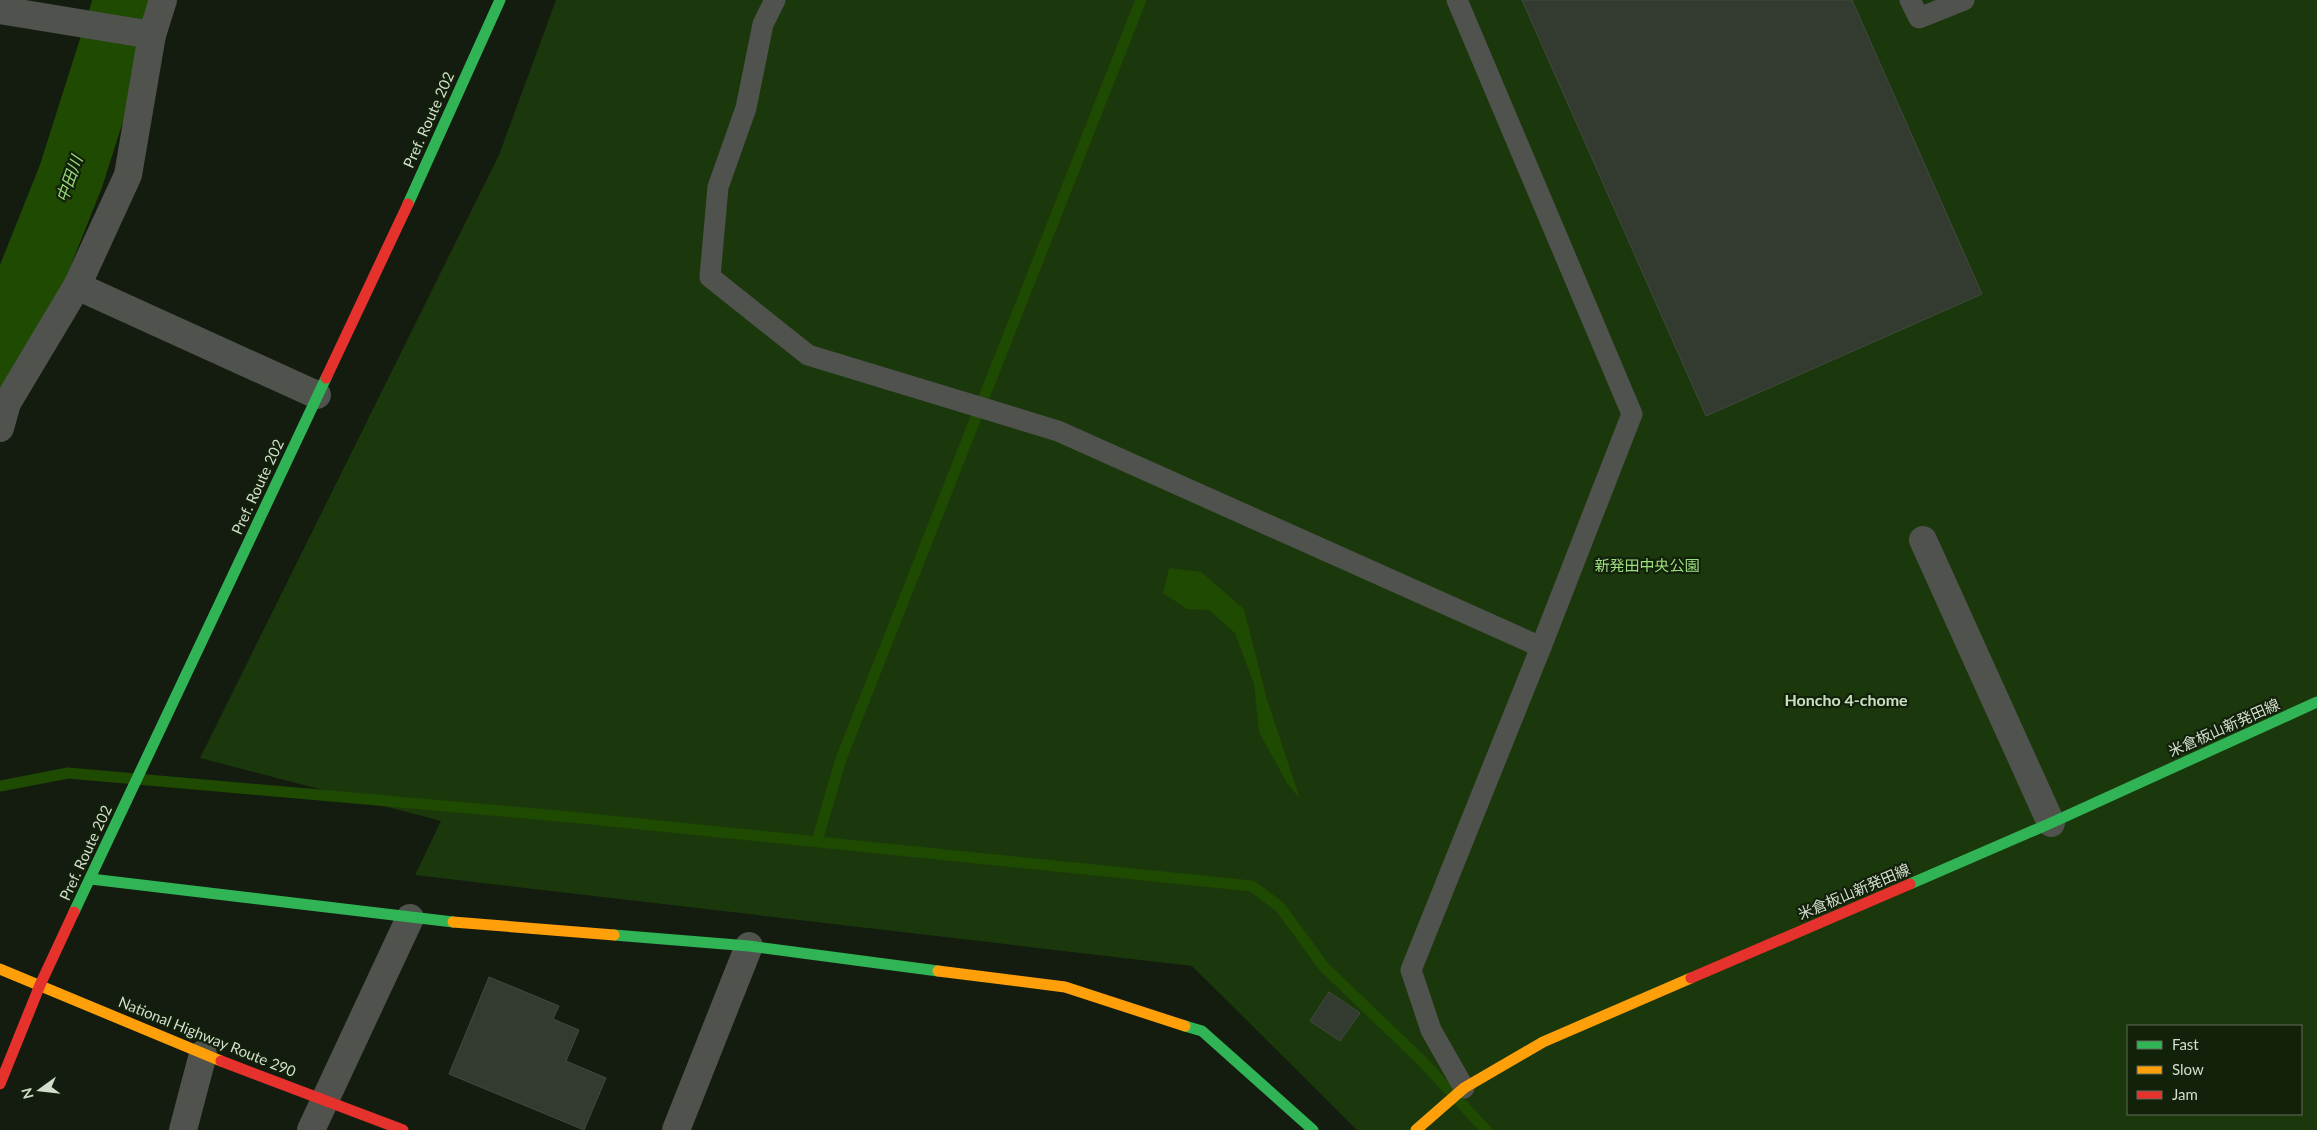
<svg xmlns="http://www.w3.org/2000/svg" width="2317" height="1130" font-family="Lato,'Noto Sans JP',sans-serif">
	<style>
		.green { fill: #1b370c; fill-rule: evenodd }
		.water { fill: #1f4a01 }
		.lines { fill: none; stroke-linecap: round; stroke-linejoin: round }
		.stream { stroke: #1f4a01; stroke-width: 11 }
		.river { stroke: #1f4a01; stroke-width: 66 }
		.building { fill: #333a30; stroke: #424a3e }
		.lane { stroke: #4f524d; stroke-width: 21 }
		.street { stroke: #4f524d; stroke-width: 28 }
		.fast { stroke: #30b455; stroke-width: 11 }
		.slow { stroke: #ff9f0a; stroke-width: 11 }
		.jam { stroke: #e5322d; stroke-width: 11 }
		.labels { text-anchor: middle; stroke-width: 4.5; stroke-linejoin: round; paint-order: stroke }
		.street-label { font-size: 15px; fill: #d4decf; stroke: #12210a }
		.park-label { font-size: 15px; fill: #9ddf7e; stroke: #12210a }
		.water-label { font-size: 16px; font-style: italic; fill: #9adc7b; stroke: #12210a }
		.neighbourhood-label { font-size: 16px; font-weight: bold; fill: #cbe0c2; stroke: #12210a }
	</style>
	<rect width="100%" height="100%" fill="#131c0f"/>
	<path class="green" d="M556,0H2317V1130H1357L1192,966L415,875L441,821L200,758L499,155ZM2128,1026H2301V1114H2128Z"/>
	<path class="water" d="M1169,568L1201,572L1244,609L1266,696L1300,799L1287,783L1259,732L1254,684L1235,633L1209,610L1187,609L1163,593Z"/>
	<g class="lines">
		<g class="stream">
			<path d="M0,786L68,773L581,818L1252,886L1280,907L1324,967L1421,1060L1486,1130"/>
			<path d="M817,841L841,759L1141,0"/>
		</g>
		<path class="river" d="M0,354L71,176L127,0"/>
	</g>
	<g class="building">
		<path d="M1522,0H1852L1982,294L1706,416Z"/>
		<path d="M489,977L559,1006L553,1019L579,1030L566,1061L606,1078L584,1130L449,1074Z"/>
		<path d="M1329,992L1360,1013L1340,1041L1310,1021Z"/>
	</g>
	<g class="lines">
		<g class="lane">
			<path d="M775,0L763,24L746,108L718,187L710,277L808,355L1058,431L1541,647L1411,970L1431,1030L1464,1088"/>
			<path d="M1457,0L1632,414L1541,647"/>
			<path d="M1910,0L1919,18L1964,0"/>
		</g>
		<g class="street">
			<path d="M0,10L152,35"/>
			<path d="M77,286L317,395"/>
			<path d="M0,428L7,403L77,286L128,175L152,35L163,0"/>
			<path d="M1923,540L2051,823"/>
			<path d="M183,1130L203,1054"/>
			<path d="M311,1130L410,918"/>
			<path d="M676,1130L749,946"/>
		</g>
		<g class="fast">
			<path d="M408,204L500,0"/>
			<path d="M91,879L453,922"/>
			<path d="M1910,884L2051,823L2317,702"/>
			<path d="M74,912L326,378"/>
			<path d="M614,935L749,946L938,971"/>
			<path d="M1185,1026L1202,1031L1313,1130"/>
		</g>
		<g class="slow">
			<path d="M453,922L614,935"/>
			<path d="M0,969L221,1061"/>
			<path d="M938,971L1065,987L1185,1026"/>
			<path d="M1416,1130L1464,1088L1543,1042L1691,978"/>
		</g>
		<g class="jam">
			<path d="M326,378L408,204"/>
			<path d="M1691,978L1910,884"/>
			<path d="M221,1061L403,1130"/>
			<path d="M0,1084L40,985L74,912"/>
		</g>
	</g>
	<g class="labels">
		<g class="street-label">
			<text transform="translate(429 120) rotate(-66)" y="5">Pref. Route 202</text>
			<text transform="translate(258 487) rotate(-65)" y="5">Pref. Route 202</text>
			<text transform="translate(2224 728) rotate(-24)" y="5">米倉板山新発田線</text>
			<text transform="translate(86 853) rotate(-65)" y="5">Pref. Route 202</text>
			<text transform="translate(1854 892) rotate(-23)" y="5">米倉板山新発田線</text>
			<text transform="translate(207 1037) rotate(22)" y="5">National Highway Route 290</text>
		</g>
		<g class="park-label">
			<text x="1647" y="571">新発田中央公園</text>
		</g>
		<g class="water-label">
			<text transform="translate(69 179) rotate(-70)" y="6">中田川</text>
		</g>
		<g class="neighbourhood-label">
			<text x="1846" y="706">Honcho 4-chome</text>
		</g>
	</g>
	<rect x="2127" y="1025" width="175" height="90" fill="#12210a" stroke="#606d59"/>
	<rect x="2137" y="1041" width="25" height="8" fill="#30b455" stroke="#606d59"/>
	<text x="2172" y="1050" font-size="15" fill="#d4decf">Fast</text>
	<rect x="2137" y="1066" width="25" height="8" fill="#ff9f0a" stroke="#606d59"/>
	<text x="2172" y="1075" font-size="15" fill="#d4decf">Slow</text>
	<rect x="2137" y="1091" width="25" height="8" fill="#e5322d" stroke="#606d59"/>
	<text x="2172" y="1100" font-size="15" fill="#d4decf">Jam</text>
	<g transform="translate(40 1090) rotate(255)" stroke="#12210a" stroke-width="4" paint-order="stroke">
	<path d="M0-4L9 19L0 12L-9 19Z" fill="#d4decf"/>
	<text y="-8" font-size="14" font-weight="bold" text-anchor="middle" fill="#d4decf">N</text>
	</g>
</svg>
